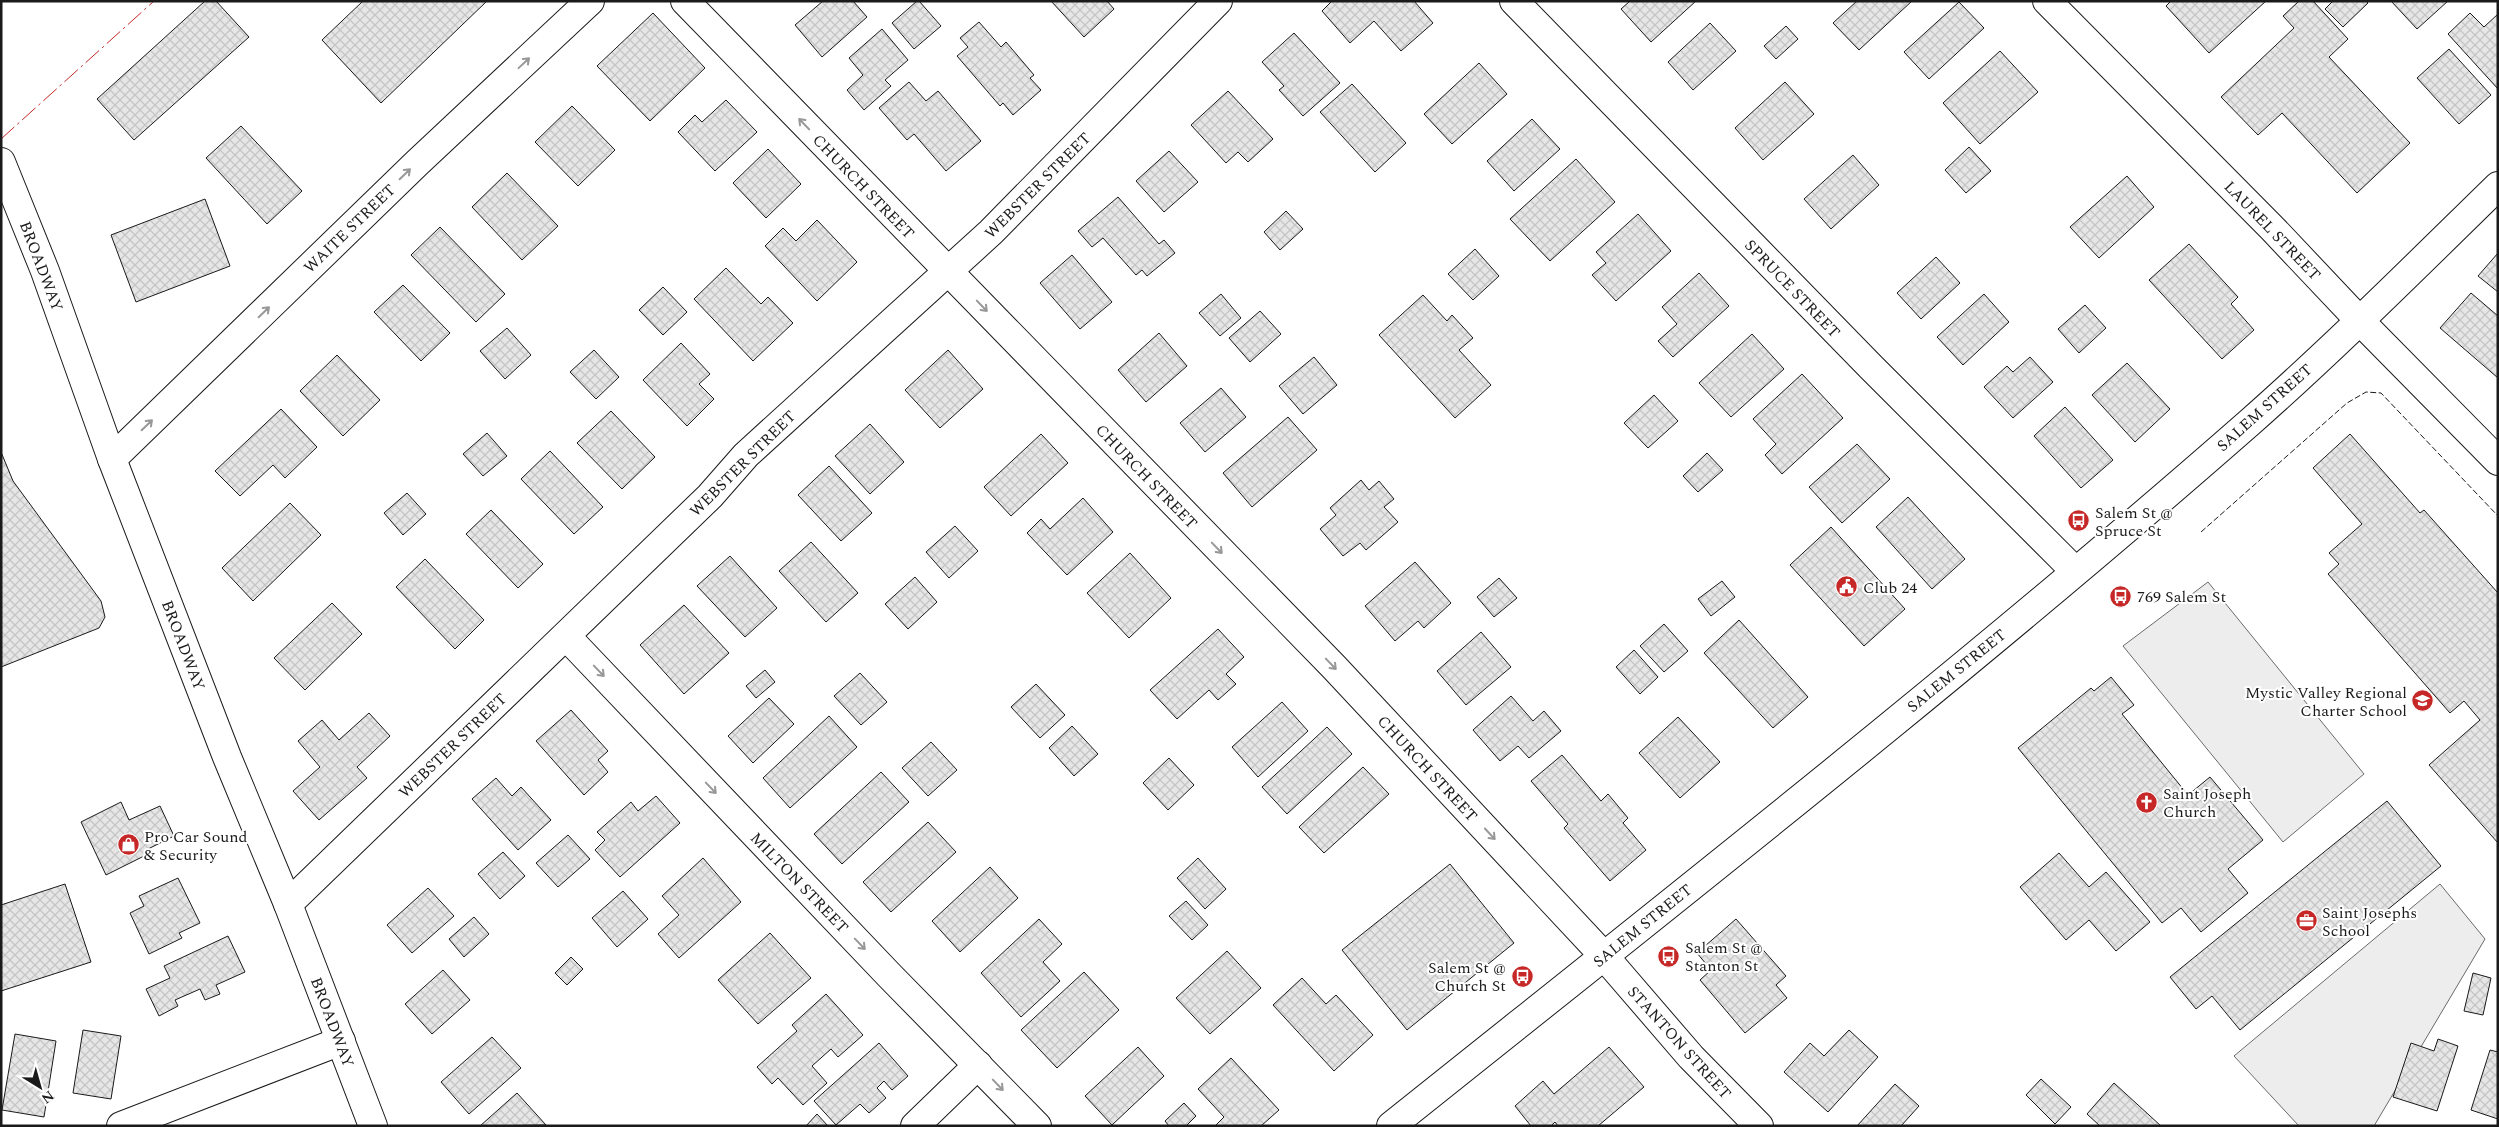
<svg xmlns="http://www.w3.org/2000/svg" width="2499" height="1127" font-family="Spectral,serif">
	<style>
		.pitch { fill: #ededed; stroke: #6a6a6a }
		.building { fill: url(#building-cross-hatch); stroke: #1a1a1a }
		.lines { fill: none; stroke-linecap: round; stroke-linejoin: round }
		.street-casing { stroke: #1a1a1a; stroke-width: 30 }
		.secondary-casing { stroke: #1a1a1a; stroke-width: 30 }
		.primary-casing { stroke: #1a1a1a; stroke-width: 30 }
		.street { stroke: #fff; stroke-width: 28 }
		.secondary { stroke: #fff; stroke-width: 28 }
		.primary { stroke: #fff; stroke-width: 28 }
		.fence { stroke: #1a1a1a; stroke-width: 1; stroke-dasharray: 6 2.5; stroke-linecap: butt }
		.power { stroke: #c62828; stroke-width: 1; stroke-dasharray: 18 4 2.5 4; stroke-linecap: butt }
		.oneway { stroke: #989898 }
		.labels { text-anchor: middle; stroke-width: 4; stroke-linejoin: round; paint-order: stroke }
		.street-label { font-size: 16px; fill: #1a1a1a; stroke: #fff }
		.poi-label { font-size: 16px; fill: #1a1a1a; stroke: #fff; text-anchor: start }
	</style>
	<defs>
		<pattern id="building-cross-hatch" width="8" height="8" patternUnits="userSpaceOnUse" patternTransform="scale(1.25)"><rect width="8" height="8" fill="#e6e6e6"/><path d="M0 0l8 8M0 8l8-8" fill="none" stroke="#c5c5c5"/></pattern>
	</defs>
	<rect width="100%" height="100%" fill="#fff"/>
	<g class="pitch">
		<path d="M2208,582L2364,774L2283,842L2123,646Z"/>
		<path d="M2440,884L2485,939L2374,1126H2299L2234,1056Z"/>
	</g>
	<g class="building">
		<path d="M205,1H216L249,37L134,140L97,99Z"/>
		<path d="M363,1H487L381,103L322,40Z"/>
		<path d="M823,1H853L867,17L822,57L795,25Z"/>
		<path d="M917,1H919L941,26L914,49L892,23Z"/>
		<path d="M1051,1H1107L1114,9L1084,37Z"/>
		<path d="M1332,1H1414L1433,23L1401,51L1374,21L1350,43L1322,11Z"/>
		<path d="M1630,1H1696L1651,42L1621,9Z"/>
		<path d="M1857,1H1912L1859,50L1833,23Z"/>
		<path d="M2171,1H2266L2209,53L2166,6Z"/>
		<path d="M2299,1H2313L2348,39L2329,57L2410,143L2357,193L2282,113L2258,135L2221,97L2294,28L2283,16Z"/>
		<path d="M2333,1H2366L2368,3L2343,27L2325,9Z"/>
		<path d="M2391,1H2448L2417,29Z"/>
		<path d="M1959,2L1984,28L1929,79L1904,52Z"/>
		<path d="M653,13L705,68L650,121L597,66Z"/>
		<path d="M2470,13L2484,27L2498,14V89L2448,34Z"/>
		<path d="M979,22L1001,47L1006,42L1034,75L1030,78L1041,90L1013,115L1003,103L1000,106L957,56L968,47L960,38Z"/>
		<path d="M1710,23L1736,51L1693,90L1668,62Z"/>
		<path d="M1786,26L1798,39L1776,59L1764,46Z"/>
		<path d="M882,29L908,60L885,80L891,86L864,110L847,90L863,75L849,58Z"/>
		<path d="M1294,33L1340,83L1303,116L1279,90L1284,86L1262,62Z"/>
		<path d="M2449,49L2491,95L2459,124L2417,78Z"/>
		<path d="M2000,51L2038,92L1980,144L1943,103Z"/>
		<path d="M1479,63L1507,94L1452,144L1424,114Z"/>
		<path d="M909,82L926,101L938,91L981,141L946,171L914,134L907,140L879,108Z"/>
		<path d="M1785,82L1814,114L1763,160L1735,128Z"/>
		<path d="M1352,84L1406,143L1375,172L1320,112Z"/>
		<path d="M1228,91L1273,139L1248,162L1238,152L1226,163L1191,125Z"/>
		<path d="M726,100L757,132L715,171L678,132L695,115L702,122Z"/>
		<path d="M572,106L615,150L578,186L535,142Z"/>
		<path d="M1532,119L1560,149L1514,191L1487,161Z"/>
		<path d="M241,126L302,191L267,224L206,158Z"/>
		<path d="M1969,147L1991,171L1966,193L1945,170Z"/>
		<path d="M768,149L801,184L766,218L733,183Z"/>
		<path d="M1169,151L1198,182L1164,212L1136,181Z"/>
		<path d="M1853,155L1879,185L1831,229L1804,199Z"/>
		<path d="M1576,159L1615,202L1550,261L1510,219Z"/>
		<path d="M507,173L558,226L522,260L472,207Z"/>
		<path d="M2127,176L2154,207L2099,258L2070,227Z"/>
		<path d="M1118,197L1159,244L1164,240L1175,253L1147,276L1142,270L1136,275L1103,238L1092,247L1078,231Z"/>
		<path d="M205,199L230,266L136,302L111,235Z"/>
		<path d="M1286,211L1303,229L1280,250L1264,232Z"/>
		<path d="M1638,214L1671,251L1616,301L1592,275L1606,263L1596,252Z"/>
		<path d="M817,220L857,262L817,301L765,246L783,228L796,241Z"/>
		<path d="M440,227L505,294L476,322L411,255Z"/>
		<path d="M2189,244L2238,297L2231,304L2254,330L2222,359L2149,280Z"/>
		<path d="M1475,249L1499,276L1473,300L1448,274Z"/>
		<path d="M2498,253V292L2478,276Z"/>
		<path d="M1072,255L1112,302L1080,329L1040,283Z"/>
		<path d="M1936,257L1960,283L1921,319L1897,293Z"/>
		<path d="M726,268L761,304L768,297L793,323L753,361L694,299Z"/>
		<path d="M1699,273L1729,306L1673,357L1658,341L1677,324L1662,307Z"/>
		<path d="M403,285L450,333L421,361L374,312Z"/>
		<path d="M663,287L687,312L663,335L639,310Z"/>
		<path d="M2471,293L2498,316V378L2440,328Z"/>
		<path d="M1221,294L1241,318L1220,336L1199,313Z"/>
		<path d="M1984,294L2009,322L1963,365L1937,337Z"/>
		<path d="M1423,295L1447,321L1452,315L1473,338L1459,350L1491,385L1455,418L1379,335Z"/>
		<path d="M2085,305L2106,328L2079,353L2058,329Z"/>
		<path d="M1260,311L1281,334L1250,362L1229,338Z"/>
		<path d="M507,328L531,355L505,379L480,351Z"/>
		<path d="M1159,333L1187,366L1146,402L1118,370Z"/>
		<path d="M1752,334L1784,369L1731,417L1699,383Z"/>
		<path d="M681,343L710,374L699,384L714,399L687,426L643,380Z"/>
		<path d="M594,350L619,377L596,399L570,372Z"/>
		<path d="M948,350L983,389L940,428L905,390Z"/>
		<path d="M337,355L380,400L343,436L300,391Z"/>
		<path d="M1314,357L1337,385L1303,414L1279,386Z"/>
		<path d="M2030,357L2053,382L2013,418L1984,387L2007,366L2013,372Z"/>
		<path d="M2127,363L2170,409L2135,442L2092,395Z"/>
		<path d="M1802,374L1843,418L1782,474L1765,455L1776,444L1753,419Z"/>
		<path d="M1221,388L1246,417L1205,452L1180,423Z"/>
		<path d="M1654,395L1678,421L1648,448L1624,423Z"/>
		<path d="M2065,407L2113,460L2081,488L2034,436Z"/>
		<path d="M281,409L317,447L285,478L273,465L240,496L215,471Z"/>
		<path d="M611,411L655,457L622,489L577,443Z"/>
		<path d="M1288,417L1317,450L1252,507L1223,473Z"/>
		<path d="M870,424L904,462L870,494L835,456Z"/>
		<path d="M487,433L507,456L483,476L463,454Z"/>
		<path d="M1041,434L1068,463L1011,516L984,487Z"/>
		<path d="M2350,434L2420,513L2424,510L2498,593V843L2429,765L2480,720L2464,701L2450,713L2328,574L2339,564L2329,553L2362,524L2313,468Z"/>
		<path d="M1857,444L1890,479L1842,523L1809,487Z"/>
		<path d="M550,451L603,507L574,534L521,479Z"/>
		<path d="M1,452L13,481L101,601L105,617L99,628L1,667Z"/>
		<path d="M1707,453L1723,470L1698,492L1683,476Z"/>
		<path d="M829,466L872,513L841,541L798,495Z"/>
		<path d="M1361,480L1369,490L1379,481L1394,499L1384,507L1398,522L1366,550L1360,543L1343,556L1320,529L1336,515L1330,508Z"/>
		<path d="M407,493L426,514L403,535L384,513Z"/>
		<path d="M1908,497L1965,559L1932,589L1876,527Z"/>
		<path d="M1083,498L1113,532L1067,575L1027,533L1041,519L1050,529Z"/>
		<path d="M290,503L321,535L253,601L222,568Z"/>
		<path d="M491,510L543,564L518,588L466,534Z"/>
		<path d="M955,526L978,551L949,578L926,552Z"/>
		<path d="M1831,527L1905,609L1864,646L1790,565Z"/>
		<path d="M811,542L858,593L826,622L779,571Z"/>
		<path d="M1130,553L1171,598L1129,638L1087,593Z"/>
		<path d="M730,556L777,608L745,637L697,586Z"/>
		<path d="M425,559L484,620L455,649L396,587Z"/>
		<path d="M1415,562L1451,603L1424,628L1418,621L1395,641L1365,606Z"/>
		<path d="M915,577L937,602L908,629L885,604Z"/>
		<path d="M1499,578L1517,598L1494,617L1477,597Z"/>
		<path d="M1722,581L1735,597L1711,616L1698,599Z"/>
		<path d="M332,603L362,634L305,690L274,658Z"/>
		<path d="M684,605L729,653L684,694L640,645Z"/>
		<path d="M1739,620L1808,697L1773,728L1704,653Z"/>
		<path d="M1664,624L1688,651L1664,672L1640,646Z"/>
		<path d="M1218,629L1244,657L1226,674L1236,684L1218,700L1209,690L1177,719L1150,690Z"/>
		<path d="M1481,632L1511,667L1466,705L1437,671Z"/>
		<path d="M1634,650L1658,677L1640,694L1616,667Z"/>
		<path d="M765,670L775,682L756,698L746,686Z"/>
		<path d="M860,673L887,702L861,725L834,696Z"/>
		<path d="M2111,677L2134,705L2122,714L2188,795L2210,777L2263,840L2228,869L2248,893L2201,932L2181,908L2162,923L2018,748L2091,688L2094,691Z"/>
		<path d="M1036,684L1065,715L1040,738L1011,707Z"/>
		<path d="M1511,696L1533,721L1544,711L1561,731L1529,758L1518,746L1500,761L1473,730Z"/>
		<path d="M769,698L794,724L753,763L728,736Z"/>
		<path d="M1282,702L1308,731L1258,777L1232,747Z"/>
		<path d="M571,710L608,751L598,760L608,772L584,795L536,741Z"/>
		<path d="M369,713L390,736L357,767L367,778L319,820L293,791L320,767L298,741L322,720L339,740Z"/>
		<path d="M829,716L857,747L790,808L763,778Z"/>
		<path d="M1678,717L1720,762L1680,798L1639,753Z"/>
		<path d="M1072,726L1098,754L1074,776L1049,748Z"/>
		<path d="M1327,727L1352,754L1287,814L1262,787Z"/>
		<path d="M931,742L957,770L928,796L902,768Z"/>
		<path d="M1562,755L1601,801L1608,794L1628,818L1623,823L1646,850L1610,881L1564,828L1568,824L1531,781Z"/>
		<path d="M1169,758L1194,785L1168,810L1143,783Z"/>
		<path d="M1363,767L1389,794L1324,853L1299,827Z"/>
		<path d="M881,772L909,802L842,864L814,834Z"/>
		<path d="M496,778L512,796L521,787L551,820L518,850L472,799Z"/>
		<path d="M656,796L680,823L620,877L595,850L605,840L597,832L631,802L638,811Z"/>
		<path d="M2387,801L2441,866L2240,1030L2212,996L2196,1009L2170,977Z"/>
		<path d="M121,802L129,820L160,806L174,836L144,851L146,855L106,875L81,822Z"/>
		<path d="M928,822L956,852L891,912L863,882Z"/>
		<path d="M568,835L590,859L558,887L536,863Z"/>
		<path d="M503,852L525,876L500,899L478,874Z"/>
		<path d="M2059,853L2089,887L2106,872L2150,922L2116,951L2089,920L2066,940L2020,887Z"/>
		<path d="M703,858L741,902L679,958L658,934L679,915L662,896Z"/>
		<path d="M1198,858L1226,889L1205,909L1177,878Z"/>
		<path d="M1450,864L1514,943L1407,1030L1342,950Z"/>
		<path d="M990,867L1018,898L960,952L932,921Z"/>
		<path d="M178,878L200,923L179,933L182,938L149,954L130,913L144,906L139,896Z"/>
		<path d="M65,884L91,962L1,991V905Z"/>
		<path d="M428,888L454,916L412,953L387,925Z"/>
		<path d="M623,891L648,919L617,947L592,918Z"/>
		<path d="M1186,901L1208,925L1192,940L1169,916Z"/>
		<path d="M474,917L489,934L464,957L449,939Z"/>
		<path d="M1039,919L1062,944L1043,962L1060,981L1021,1017L981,973Z"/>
		<path d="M1736,919L1786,976L1776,985L1787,998L1745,1033L1700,980L1711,970L1697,953Z"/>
		<path d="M770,933L811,978L758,1024L718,980Z"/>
		<path d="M228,936L245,972L216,985L220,994L205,1000L200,989L175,1000L178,1006L159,1016L146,989L170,978L164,966Z"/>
		<path d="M1227,951L1261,988L1210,1034L1176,998Z"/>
		<path d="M571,957L583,969L567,985L555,973Z"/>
		<path d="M443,970L470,1000L432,1034L405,1004Z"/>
		<path d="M1084,972L1119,1010L1057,1068L1021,1030Z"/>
		<path d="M2473,973L2491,978L2483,1015L2464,1011Z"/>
		<path d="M1302,978L1326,1004L1336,995L1373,1035L1334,1071L1273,1005Z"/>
		<path d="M826,994L863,1035L838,1057L831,1049L812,1066L827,1083L803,1105L778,1078L772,1084L757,1067L797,1031L792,1025Z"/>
		<path d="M83,1030L121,1036L111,1099L73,1093Z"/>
		<path d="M1849,1030L1878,1057L1828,1112L1784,1072L1810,1043L1824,1056Z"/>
		<path d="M15,1034L56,1041L44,1117L2,1110Z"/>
		<path d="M492,1037L521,1068L469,1114L441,1082Z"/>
		<path d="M2438,1039L2458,1046L2437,1111L2393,1097L2411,1043L2434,1051Z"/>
		<path d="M879,1043L908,1076L892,1090L884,1081L877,1088L886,1098L869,1113L860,1104L836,1125L814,1101Z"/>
		<path d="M1138,1047L1164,1076L1112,1125L1085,1096Z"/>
		<path d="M1609,1047L1644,1087L1598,1126H1558L1555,1122L1551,1126H1531L1515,1106L1543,1081L1554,1094Z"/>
		<path d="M2490,1050L2498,1052V1119L2471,1110Z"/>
		<path d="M1231,1058L1279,1110L1261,1126H1215L1224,1117L1198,1089Z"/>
		<path d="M2041,1079L2071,1107L2055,1124L2026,1095Z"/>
		<path d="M2114,1083L2161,1126H2100L2087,1114Z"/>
		<path d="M1895,1084L1919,1106L1901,1126H1857Z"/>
		<path d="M517,1093L546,1125L480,1126Z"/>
		<path d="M1184,1103L1196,1116L1186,1126H1169L1165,1121Z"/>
		<path d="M817,1114L828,1126H806Z"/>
	</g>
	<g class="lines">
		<defs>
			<g id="street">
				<path d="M685,1L1334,667L1604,956L1691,1057L1759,1126"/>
				<path d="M1514,1L1871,367L2075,571"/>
				<path d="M2047,1L2273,229L2359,320L2498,461"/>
				<path d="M112,459L417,163L590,1"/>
				<path d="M566,636L889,975L1037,1126"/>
				<path d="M915,1126L978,1065"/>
			</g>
			<g id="secondary">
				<path d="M288,904L710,496L746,455L991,232L1218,1"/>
				<path d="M121,1126L341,1041"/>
				<path d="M1391,1126C1680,895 1971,667 2249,423C2335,347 2416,266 2498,186"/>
			</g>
			<path id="primary" d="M1,162L45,271L112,459L227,757L288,904L373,1126"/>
		</defs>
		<use href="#street" class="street-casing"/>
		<use href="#secondary" class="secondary-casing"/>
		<use href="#primary" class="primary-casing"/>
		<use href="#street" class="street"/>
		<use href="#secondary" class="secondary"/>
		<use href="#primary" class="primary"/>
		<path class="fence" d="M2201,532L2347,403L2366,392L2381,393L2498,516"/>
		<path class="power" d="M1,139L154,1"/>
	</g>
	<defs><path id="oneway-shaft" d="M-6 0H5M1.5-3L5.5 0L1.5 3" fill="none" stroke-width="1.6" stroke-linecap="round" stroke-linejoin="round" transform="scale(1.25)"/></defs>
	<g class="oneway">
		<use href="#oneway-shaft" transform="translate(524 63) rotate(-43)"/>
		<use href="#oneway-shaft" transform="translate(804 124) rotate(-134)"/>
		<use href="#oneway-shaft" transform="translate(405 174) rotate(-44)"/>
		<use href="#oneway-shaft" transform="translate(982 306) rotate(46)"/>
		<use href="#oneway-shaft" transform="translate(264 312) rotate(-44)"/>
		<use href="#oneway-shaft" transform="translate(147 425) rotate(-44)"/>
		<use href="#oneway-shaft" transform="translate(1217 548) rotate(46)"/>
		<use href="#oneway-shaft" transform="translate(1331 664) rotate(46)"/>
		<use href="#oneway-shaft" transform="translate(599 671) rotate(46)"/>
		<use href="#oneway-shaft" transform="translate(711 788) rotate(46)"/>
		<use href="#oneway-shaft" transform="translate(1490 834) rotate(47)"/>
		<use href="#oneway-shaft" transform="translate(860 944) rotate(46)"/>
		<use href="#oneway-shaft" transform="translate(998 1085) rotate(46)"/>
	</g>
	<defs>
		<symbol id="bus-disc" viewBox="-11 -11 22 22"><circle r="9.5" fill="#c62828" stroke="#fff"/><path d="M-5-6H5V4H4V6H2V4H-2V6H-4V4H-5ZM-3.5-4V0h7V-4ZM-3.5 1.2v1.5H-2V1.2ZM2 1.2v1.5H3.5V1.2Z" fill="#fff"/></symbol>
		<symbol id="civic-disc" viewBox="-11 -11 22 22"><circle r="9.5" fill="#c62828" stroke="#fff"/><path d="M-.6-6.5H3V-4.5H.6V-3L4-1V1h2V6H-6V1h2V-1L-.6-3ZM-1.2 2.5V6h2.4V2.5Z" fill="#fff"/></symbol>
		<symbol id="school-disc" viewBox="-11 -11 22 22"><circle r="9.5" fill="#c62828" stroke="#fff"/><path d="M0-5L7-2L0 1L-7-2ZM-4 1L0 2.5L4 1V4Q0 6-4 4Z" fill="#fff"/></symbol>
		<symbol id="church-disc" viewBox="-11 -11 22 22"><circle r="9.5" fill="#c62828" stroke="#fff"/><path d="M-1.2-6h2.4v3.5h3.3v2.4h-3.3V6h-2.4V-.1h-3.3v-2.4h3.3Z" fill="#fff"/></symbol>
		<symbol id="shop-disc" viewBox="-11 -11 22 22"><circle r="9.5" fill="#c62828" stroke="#fff"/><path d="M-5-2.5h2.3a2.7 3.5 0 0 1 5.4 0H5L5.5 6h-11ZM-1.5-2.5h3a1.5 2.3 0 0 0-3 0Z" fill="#fff"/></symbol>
		<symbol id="office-disc" viewBox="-11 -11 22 22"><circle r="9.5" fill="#c62828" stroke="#fff"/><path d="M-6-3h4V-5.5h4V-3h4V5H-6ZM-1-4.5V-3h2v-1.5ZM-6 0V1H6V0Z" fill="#fff"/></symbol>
	</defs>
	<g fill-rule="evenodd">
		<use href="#bus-disc" x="2066" y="508" width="25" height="25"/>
		<use href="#civic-disc" x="1834" y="574" width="25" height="25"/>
		<use href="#bus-disc" x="2108" y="584" width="25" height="25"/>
		<use href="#school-disc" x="2410" y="688" width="25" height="25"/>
		<use href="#church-disc" x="2134" y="790" width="25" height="25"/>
		<use href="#shop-disc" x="116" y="832" width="25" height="25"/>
		<use href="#office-disc" x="2294" y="908" width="25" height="25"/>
		<use href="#bus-disc" x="1656" y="944" width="25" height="25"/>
		<use href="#bus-disc" x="1510" y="964" width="25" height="25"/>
	</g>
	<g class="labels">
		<g class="street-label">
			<text transform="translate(1037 185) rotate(-45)" y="6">WEBSTER STREET</text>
			<text transform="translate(864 186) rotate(46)" y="6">CHURCH STREET</text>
			<text transform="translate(349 228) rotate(-44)" y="6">WAITE STREET</text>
			<text transform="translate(2273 230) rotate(46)" y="6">LAUREL STREET</text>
			<text transform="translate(42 266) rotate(69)" y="6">BROADWAY</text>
			<text transform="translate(1793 288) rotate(46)" y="6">SPRUCE STREET</text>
			<text transform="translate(2264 407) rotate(-42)" y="6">SALEM STREET</text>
			<text transform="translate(742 463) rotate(-45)" y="6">WEBSTER STREET</text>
			<text transform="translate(1147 476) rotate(46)" y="6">CHURCH STREET</text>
			<text transform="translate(184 645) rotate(69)" y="6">BROADWAY</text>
			<text transform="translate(1956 670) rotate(-39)" y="6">SALEM STREET</text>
			<text transform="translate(452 745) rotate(-44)" y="6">WEBSTER STREET</text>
			<text transform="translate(1428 768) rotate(47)" y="6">CHURCH STREET</text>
			<text transform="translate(800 882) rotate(46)" y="6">MILTON STREET</text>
			<text transform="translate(1642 925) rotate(-39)" y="6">SALEM STREET</text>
			<text transform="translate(333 1022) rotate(69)" y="6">BROADWAY</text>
			<text transform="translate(1680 1042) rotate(48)" y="6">STANTON STREET</text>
		</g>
		<g class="poi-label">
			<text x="2095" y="518">Salem St @<tspan x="2095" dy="18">Spruce St</tspan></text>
			<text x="1863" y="593">Club 24</text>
			<text x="2137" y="602">769 Salem St</text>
			<text x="2407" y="698" text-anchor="end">Mystic Valley Regional<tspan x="2407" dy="18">Charter School</tspan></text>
			<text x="2163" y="799">Saint Joseph<tspan x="2163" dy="18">Church</tspan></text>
			<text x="144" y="842">Pro Car Sound<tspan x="144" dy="18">&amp; Security</tspan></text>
			<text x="2322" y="918">Saint Josephs<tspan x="2322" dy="18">School</tspan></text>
			<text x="1685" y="953">Salem St @<tspan x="1685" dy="18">Stanton St</tspan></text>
			<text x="1506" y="973" text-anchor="end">Salem St @<tspan x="1506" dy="18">Church St</tspan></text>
		</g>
	</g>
	<rect width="2499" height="1127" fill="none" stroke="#1a1a1a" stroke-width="5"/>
	<g transform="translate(40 1087) rotate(143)" stroke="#ffffff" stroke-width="4" paint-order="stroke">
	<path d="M0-4L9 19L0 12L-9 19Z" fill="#1a1a1a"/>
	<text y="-8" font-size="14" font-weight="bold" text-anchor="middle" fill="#1a1a1a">N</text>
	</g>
</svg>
